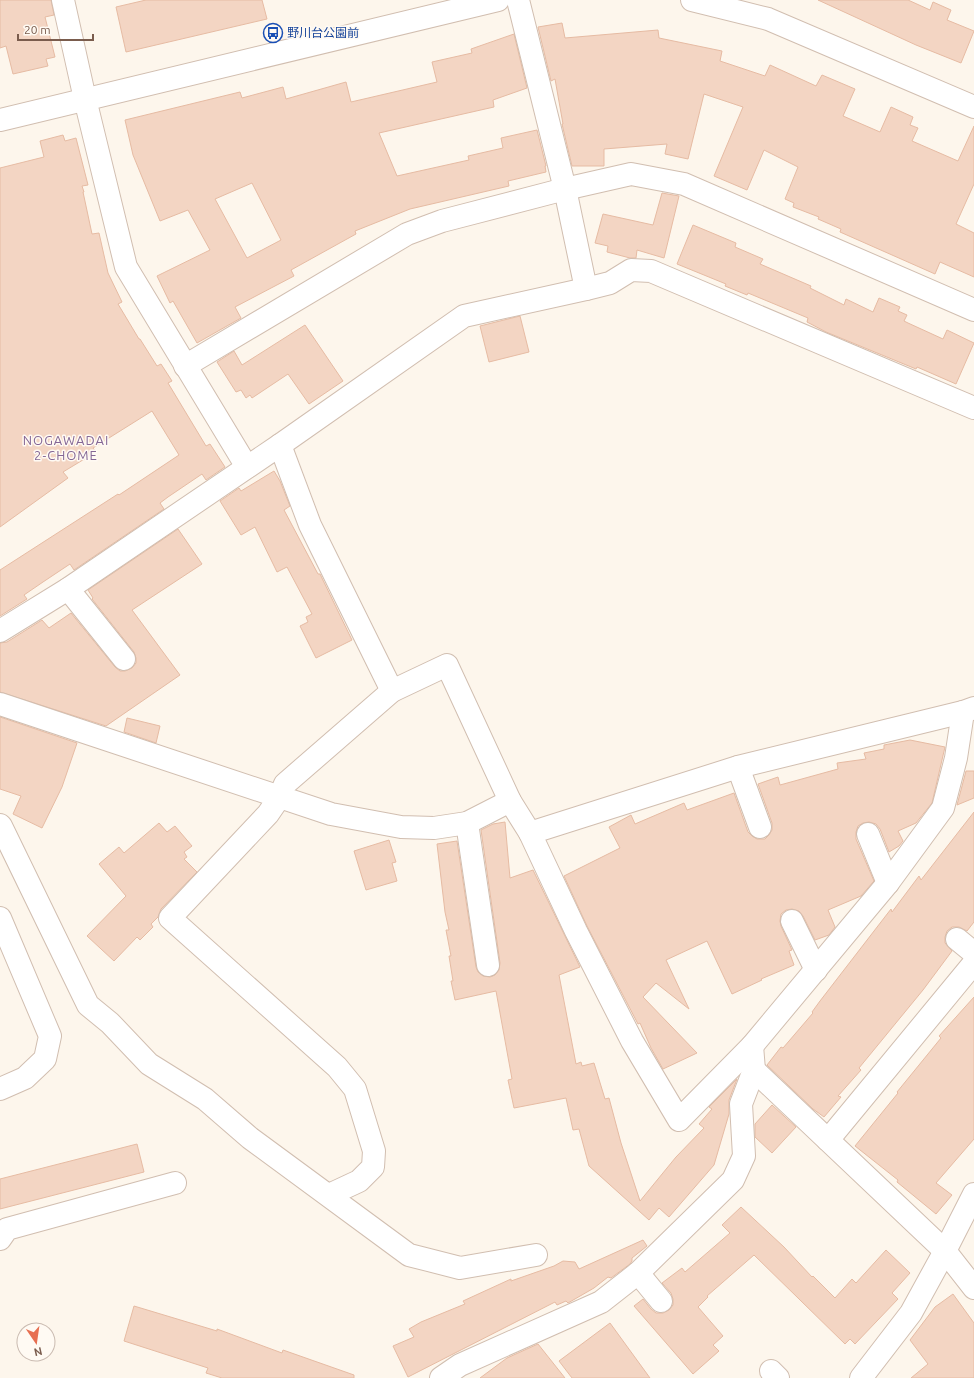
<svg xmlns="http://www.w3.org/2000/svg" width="974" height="1378" font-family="Ubuntu,'Noto Sans JP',sans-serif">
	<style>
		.building { fill: #f3d5c3; stroke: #e6bba3; fill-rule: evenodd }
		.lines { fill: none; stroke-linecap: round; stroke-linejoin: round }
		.minor-casing { stroke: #d1beb0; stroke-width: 24 }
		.minor { stroke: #fff; stroke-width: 22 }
		.labels { text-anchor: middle; stroke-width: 3; stroke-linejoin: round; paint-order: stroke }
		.transit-label { font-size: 12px; fill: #164399; stroke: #fffaf3; text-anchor: start }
		.neighbourhood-label { font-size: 13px; letter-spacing: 1px; fill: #846695; stroke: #fffaf3 }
	</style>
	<rect width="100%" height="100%" fill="#fdf6ec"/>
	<g class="building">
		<path d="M0,0H51L54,15L45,17L55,57L46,59L48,66L13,74L6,46L0,48Z"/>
		<path d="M146,0H262L267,19L126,52L116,7Z"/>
		<path d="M818,0H908L930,10L933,2L951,10L947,20L974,31L961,63L916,45Z"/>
		<path d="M562,23L565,38L658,30L659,38L722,51L720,61L765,76L770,65L816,86L822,75L855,89L843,116L880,132L891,107L913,117L910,125L918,128L912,141L958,161L974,126V184L956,224L974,233V277L940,262L935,274L840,232L841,229L818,219L819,217L793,207L794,203L785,199L798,167L764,150L747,190L714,176L743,107L704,94L688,159L665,154L667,144L604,149V166H572L562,124H563L555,79L551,81L538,27Z"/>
		<path d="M514,34L527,88L493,100L494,107L379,133L397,176L469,160L468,156L503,148L501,138L537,130L546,166H545L546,172L508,181L509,186L410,209L355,231L356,234L291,270L294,276L235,307L241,318L197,343L173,301L170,303L157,276L210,250L188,210L160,221L133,155L125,120L240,92L242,98L283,87L286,99L346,82L351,102L437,82L432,62L472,53L471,49ZM252,183L281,240L247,258L215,199Z"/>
		<path d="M63,135L65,141L76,138L88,185L82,186L84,192H83L92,234L99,233L108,273L122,302L118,304L139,339H140L157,366L161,364L172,381L168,383L206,446L210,444L225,467L206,480L202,474L168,497L160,503L164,509L74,570L70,564L43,582L24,595L27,599L0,616V570L118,494L119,495L179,455L152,411L93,448L96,452L63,472L68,478L0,527V168L44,157L40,141Z"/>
		<path d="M662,193L679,196L664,258L637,250L636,258H630L607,252L608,246L595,243L603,214L653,225Z"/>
		<path d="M693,225L736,243L735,247L763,259L760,264L811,286L810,288L844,305L846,299L873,312L879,298L900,307L898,311L907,315L904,321L908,323L943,339L947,330L974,343L956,384L917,367L916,369L826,332L807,322L808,318L748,293L747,295L725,286L726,284L677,264Z"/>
		<path d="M520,316L529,352L489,362L480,326Z"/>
		<path d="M305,325L343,381L309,404L288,374L252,398L250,395L246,398L241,390L236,392L217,362L234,351L242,365Z"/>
		<path d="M274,471L280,481L290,506L284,510L318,574H320L352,640L316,658L300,626L308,622L306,617L312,614L287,567L277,572L255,527L241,535L220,501L239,488L241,491Z"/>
		<path d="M178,529L202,564L132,610L180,675L106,726L0,692V643L7,642L42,620L49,628L71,613L115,667L120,671H125L132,668L136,663V658L134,652L92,599L93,598L88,590Z"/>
		<path d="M0,717L77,743L62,787L42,828L13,814L21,796L0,789Z"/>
		<path d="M127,718L160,726L156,743L124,732Z"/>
		<path d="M910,740L945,747L932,803L916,823L898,831L903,841L899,846L889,852L880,829L876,824L869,822L863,823L858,826L856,832V839L874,881L861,896L828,910L835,927L829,935L815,940L803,916L799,911L792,909L786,910L781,914L780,921L781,926L792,950L789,951L794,965L761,979L762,980L732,994L707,941L666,960L689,1009L656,983L643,997L697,1053L663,1069L651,1048L640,1023L638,1024L587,926L564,876L620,848L609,827L631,815L635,824L684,803L687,810L734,793L748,832L752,836L757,839H765L769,835L772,830V823L758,784L778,777L780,785L838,769L837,763L866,759L864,753L884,749V745Z"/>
		<path d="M966,771H974V798L957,805Z"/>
		<path d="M974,812V922L967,931L959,927H952L947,931L945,937V943L952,951L923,990L859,1068L861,1070L838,1096L841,1097L824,1117L813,1109L767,1065L781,1047L783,1048L813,1013L812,1012L820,1001L891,909L892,912L919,876L921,880Z"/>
		<path d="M505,822L510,878L533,870L580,967L559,975L576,1064L581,1062L582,1066L594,1063L605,1099L609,1098L621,1143L640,1201L676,1157L704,1128L699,1124L712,1109L709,1107L737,1079L729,1100V1114L714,1165L669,1217L659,1208L649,1220L589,1166L579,1129L573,1130L566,1098L514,1108L508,1080L512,1079L496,991L455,1000L451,981H453L449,956H451L446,930H449L445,912L437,844L457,841L476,967L478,972L483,976L490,977L495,975L499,970L500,963L481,830L493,824Z"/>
		<path d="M159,823L167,832L175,826L192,846L184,852L187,857L184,859L197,872L161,909L158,917L151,924L153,927L140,940L137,937L114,961L87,936L126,896L99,864L119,847L124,853Z"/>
		<path d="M389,840L396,862L392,863L397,881L366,890L354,851Z"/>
		<path d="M974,997V1139L936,1183L952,1195L936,1214L897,1182L898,1180L855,1146L898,1093L897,1092L941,1038L939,1036Z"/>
		<path d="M772,1105L796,1127L772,1153L755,1137V1124Z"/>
		<path d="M137,1144L144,1172L0,1209V1179Z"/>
		<path d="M741,1207L784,1247L812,1277L813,1276L835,1298L852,1279L856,1283L886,1250L910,1273L892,1293L898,1299L855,1344L850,1339L845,1344L754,1255L707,1296L708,1297L698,1307L723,1336L713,1345L719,1351L693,1374L634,1306L643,1299L651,1309L656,1313H663L669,1310L673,1305V1299L671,1293L662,1283L682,1268L685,1272L730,1233L722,1225Z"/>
		<path d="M643,1240L647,1246L632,1258V1261L630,1264L611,1278L608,1277L594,1288L568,1303L566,1301L557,1305L555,1302L408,1377L393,1346L414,1337L409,1329L421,1322L465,1304L463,1301L511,1279V1281L554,1266L563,1261L575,1262L579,1269Z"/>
		<path d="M953,1294L974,1323V1378H911L928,1364L910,1340L935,1307Z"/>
		<path d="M134,1306L217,1331V1329L282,1353L283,1350L354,1375V1378H222L206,1373L208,1368L124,1341Z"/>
		<path d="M610,1323L650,1378H572L559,1361Z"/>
		<path d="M538,1344L565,1378H480L507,1358Z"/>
	</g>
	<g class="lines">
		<defs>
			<g id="minor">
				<path d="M63,0L85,99L126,267L247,467"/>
				<path d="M518,0L565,189L586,289"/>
				<path d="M692,0L768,19L974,107"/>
				<path d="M0,120L498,0"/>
				<path d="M185,366L407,234L442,221L565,189L631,174L684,184L974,310"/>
				<path d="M280,445L310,525L392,691"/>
				<path d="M68,589L124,659"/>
				<path d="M0,631L68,589L280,445L464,316L586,289L610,283L631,270L651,271L974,408"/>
				<path d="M0,704L331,814L401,827L434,828L467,823L510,801"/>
				<path d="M738,767L760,827"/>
				<path d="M467,823L488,965"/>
				<path d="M0,825L1,826L88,1005L110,1023L149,1064L205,1099L250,1138L409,1255L460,1268L536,1255"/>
				<path d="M530,833L738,767L963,712L974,708"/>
				<path d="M868,834L888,883"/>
				<path d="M0,918L50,1036L45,1059L25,1078L0,1089"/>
				<path d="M792,921L816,970"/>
				<path d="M957,939L974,953"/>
				<path d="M754,1070L945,1251L974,1288"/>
				<path d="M828,1140L974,963"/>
				<path d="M329,1195L359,1181L373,1167L374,1151L355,1089L337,1067L170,918L268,814L279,798L285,784L392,691L447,665L510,801L530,833L576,931L632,1041L679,1120L752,1046L888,883L943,808L956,758L963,712"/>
				<path d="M0,1239L7,1229L175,1183"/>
				<path d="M638,1273L661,1301"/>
				<path d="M771,1371L778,1378"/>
				<path d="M441,1378L460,1365L601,1302L638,1273L733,1180L744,1156L741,1104L754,1070L752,1046"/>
				<path d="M861,1378L911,1313L945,1251L974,1194"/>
			</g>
		</defs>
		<use href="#minor" class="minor-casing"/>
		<use href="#minor" class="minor"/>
	</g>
	<defs>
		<symbol id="bus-ring" viewBox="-11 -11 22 22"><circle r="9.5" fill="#fffaf3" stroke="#1a4fb4" stroke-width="1.5"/><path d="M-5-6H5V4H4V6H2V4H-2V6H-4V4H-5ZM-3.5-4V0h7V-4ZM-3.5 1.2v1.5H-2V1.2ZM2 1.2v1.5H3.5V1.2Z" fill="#1a4fb4"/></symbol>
	</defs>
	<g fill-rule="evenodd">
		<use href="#bus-ring" x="262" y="22" width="22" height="22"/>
	</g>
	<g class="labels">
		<g class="transit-label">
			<text x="287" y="37">野川台公園前</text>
		</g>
		<g class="neighbourhood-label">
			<text x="66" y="445">NOGAWADAI<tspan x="66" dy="15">2-CHOME</tspan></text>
		</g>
	</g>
	<g transform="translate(36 1342) rotate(167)"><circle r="19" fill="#fffaf3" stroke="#cabbb1"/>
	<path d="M0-3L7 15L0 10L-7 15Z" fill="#e76f51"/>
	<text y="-6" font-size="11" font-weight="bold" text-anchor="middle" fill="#7a5c4d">N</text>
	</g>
	<path d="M18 34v6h75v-6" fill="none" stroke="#7a5c4d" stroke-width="2"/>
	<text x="24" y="34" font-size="12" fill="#7a5c4d" stroke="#fffaf3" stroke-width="3" paint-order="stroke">20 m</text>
</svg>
